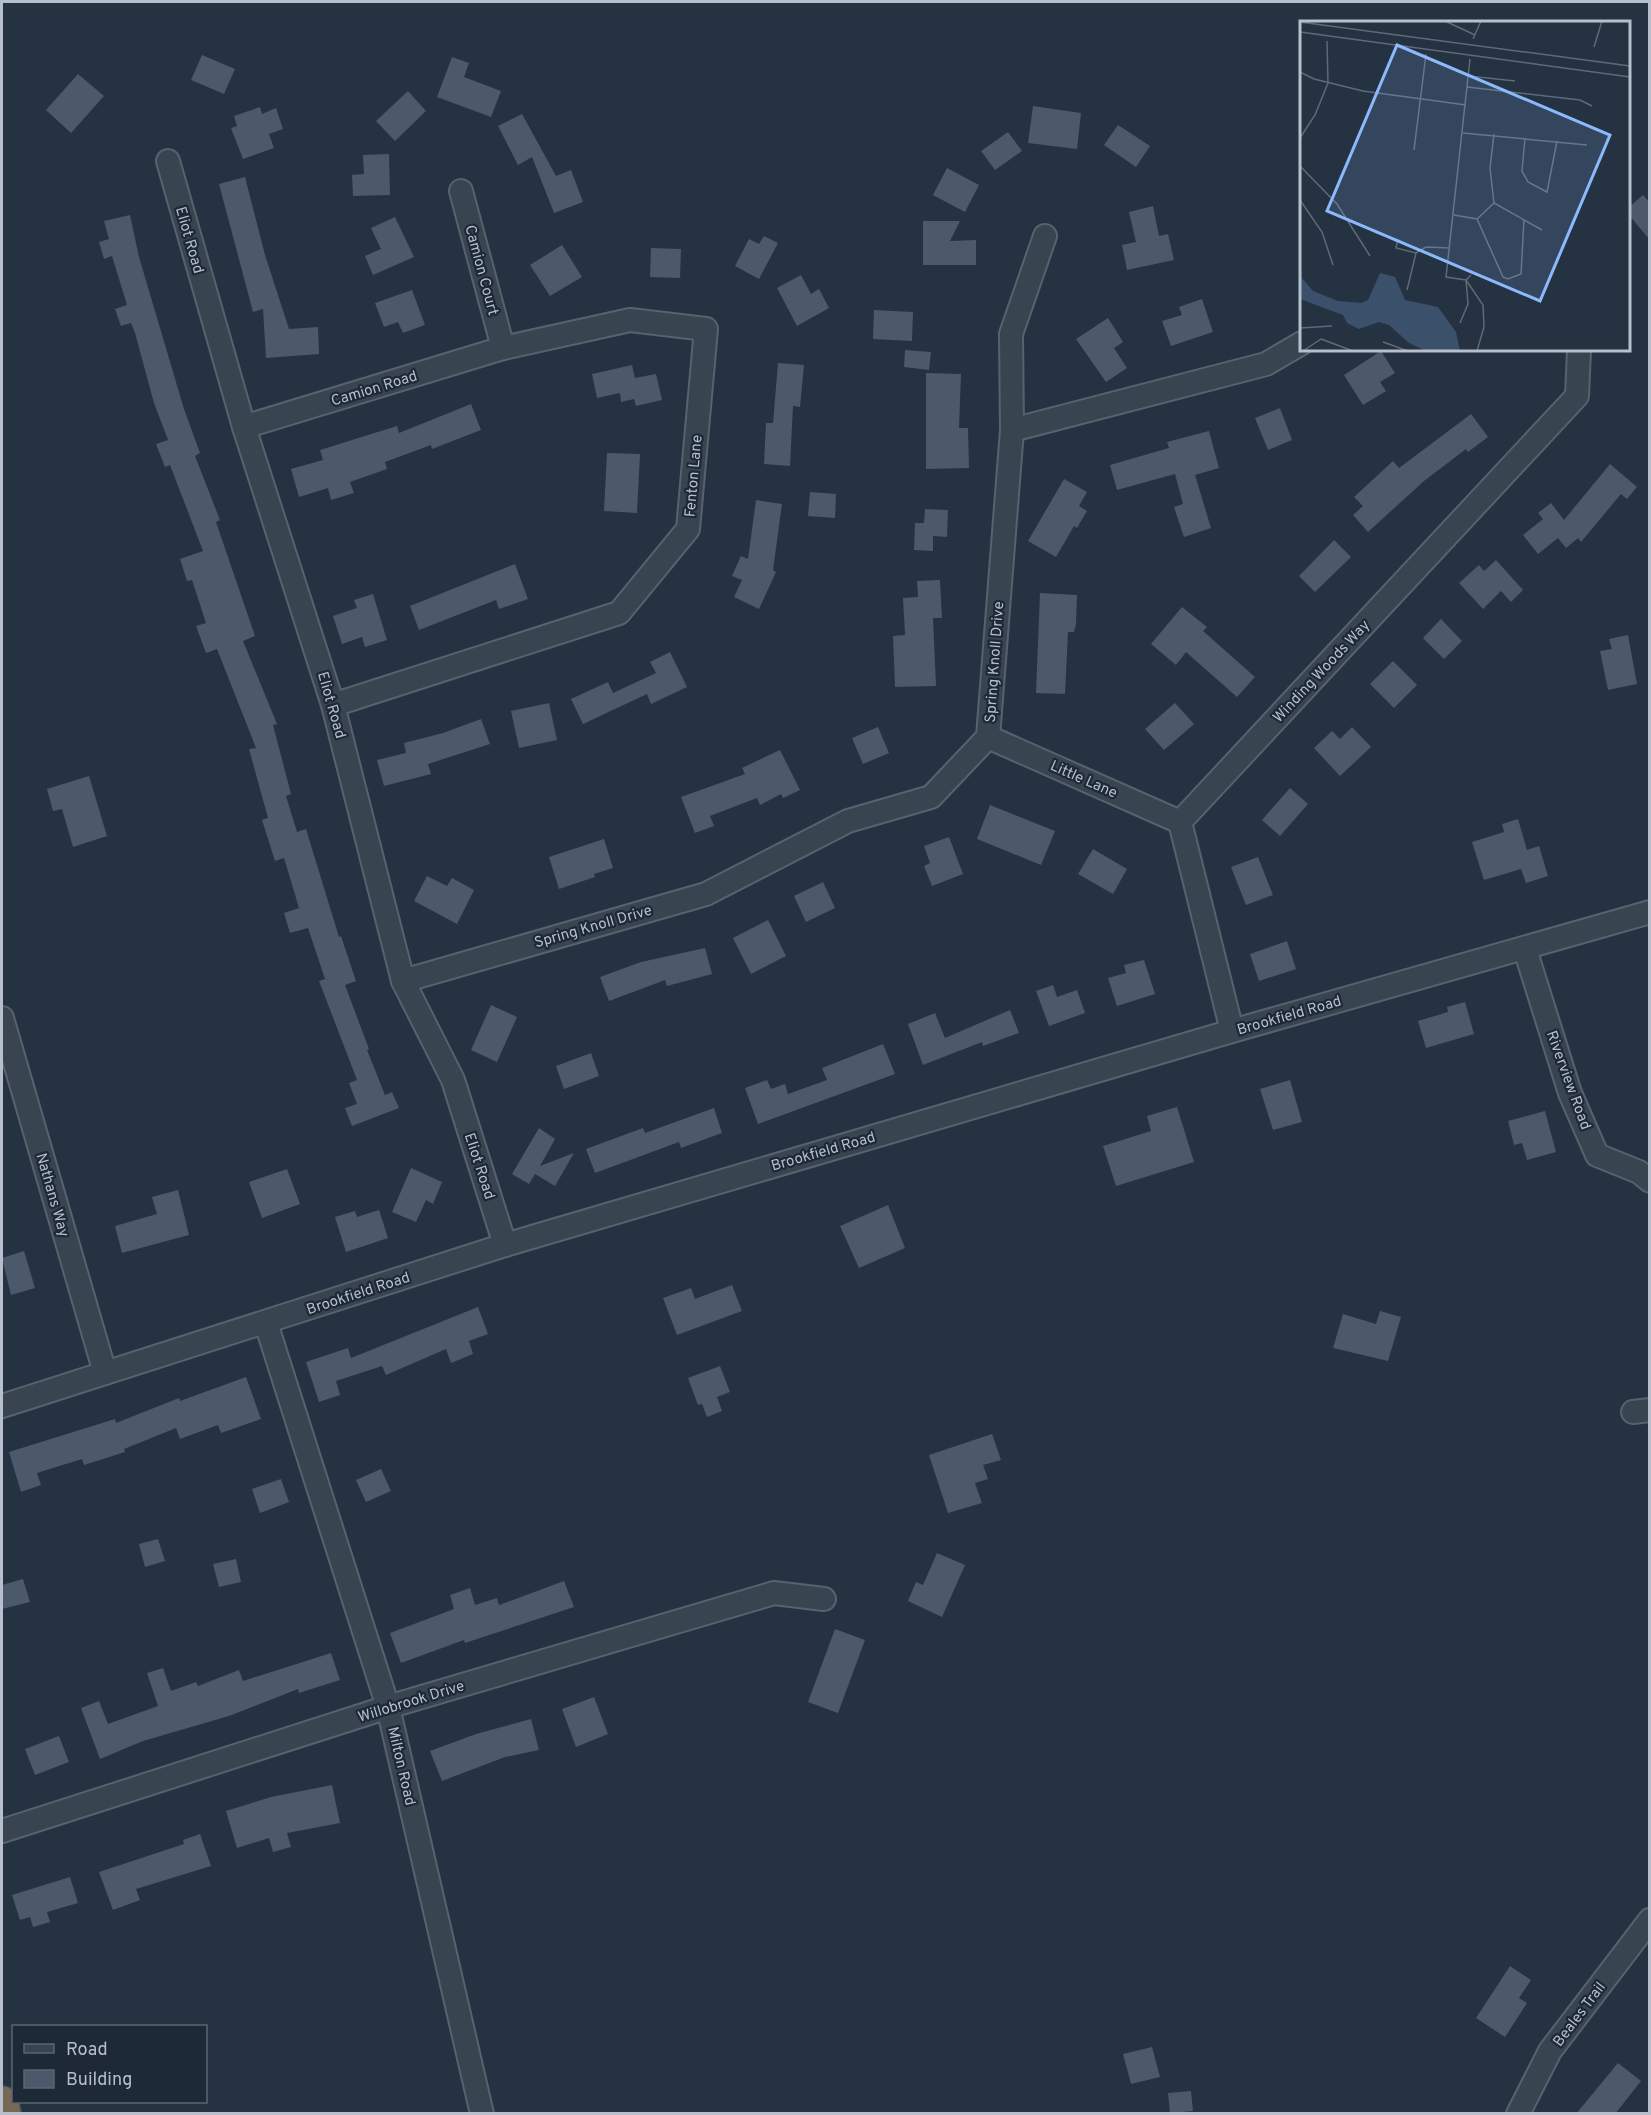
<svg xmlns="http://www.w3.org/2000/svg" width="1651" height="2115" font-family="Overpass,sans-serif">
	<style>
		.building { fill: #4b596b }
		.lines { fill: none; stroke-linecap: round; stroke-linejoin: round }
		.minor-casing { stroke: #57626e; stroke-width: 26 }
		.motorway-casing { stroke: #444f5b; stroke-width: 36 }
		.minor { stroke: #394451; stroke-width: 22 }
		.motorway { stroke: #786956; stroke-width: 33 }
		.labels { text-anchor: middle; stroke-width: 4.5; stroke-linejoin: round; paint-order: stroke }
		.street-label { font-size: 15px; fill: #b6bfcb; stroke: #1e2937 }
		.inset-road { fill: none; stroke: #5f6a79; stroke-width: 1.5 }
		.view { fill: #8bbafc; fill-opacity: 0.15; stroke: #8bbafc; stroke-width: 3 }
		.inset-edge { fill: none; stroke: #b6bfcb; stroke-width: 3 }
	</style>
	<rect width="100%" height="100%" fill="#253242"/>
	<g class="building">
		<path d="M202,55L235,69L224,94L191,80Z"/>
		<path d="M452,57L469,63L464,77L501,91L491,117L437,97Z"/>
		<path d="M78,74L104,96L71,133L46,110Z"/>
		<path d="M408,91L426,111L395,141L376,121Z"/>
		<path d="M1033,106L1081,113L1077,149L1028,143Z"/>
		<path d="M260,107L262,114L276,108L283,129L269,134L274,148L243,159L231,128L237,126L234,116Z"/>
		<path d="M522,114L556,176L571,170L583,202L554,213L532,157L518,165L498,126Z"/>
		<path d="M1118,125L1150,146L1136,167L1104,145Z"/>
		<path d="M1008,132L1022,151L995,170L981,151Z"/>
		<path d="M389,154L390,195L353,196L352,175L364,174L363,155Z"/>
		<path d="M947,168L979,185L965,212L933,195Z"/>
		<path d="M245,177L265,255L289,329L318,327L319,354L266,358L263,309L253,312L219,184Z"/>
		<path d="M1643,195L1650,203V240L1629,215V207Z"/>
		<path d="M1153,206L1159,236L1168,234L1174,260L1127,270L1122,245L1136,242L1129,212Z"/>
		<path d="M130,215L139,257L184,409L200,453L195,456L220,520L216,522L255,636L243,641L277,724L273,725L291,794L286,796L297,832L306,829L339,937L341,936L356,981L345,985L369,1049L367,1050L385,1095L392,1092L399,1108L352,1126L345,1108L357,1104L349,1083L357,1080L319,981L325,979L308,928L290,933L284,913L299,908L284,858L275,861L262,820L268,818L249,749L256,748L217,649L206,653L196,626L206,623L192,580L187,581L180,559L203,551L170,465L165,467L156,444L168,440L154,403L135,333L131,323L121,326L115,309L127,305L112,256L104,259L99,242L109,239L104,221Z"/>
		<path d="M395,217L414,257L373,275L365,256L381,249L371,228Z"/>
		<path d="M923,221H960L950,241L976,240V265H923Z"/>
		<path d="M764,236L778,243L759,279L735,266L749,239L759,244Z"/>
		<path d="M562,245L582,277L550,296L530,265Z"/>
		<path d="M651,248L681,249L680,278L650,277Z"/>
		<path d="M801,275L811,294L819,289L829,308L797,326L777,288Z"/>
		<path d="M412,290L425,325L403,333L398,322L384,327L375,303Z"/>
		<path d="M1202,299L1213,332L1171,346L1162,321L1182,315L1179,307Z"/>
		<path d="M874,310L913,312L912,341L873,339Z"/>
		<path d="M1108,318L1123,342L1114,348L1127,368L1106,382L1076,339Z"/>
		<path d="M905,350L931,352L929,370L904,367Z"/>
		<path d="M1381,351L1395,373L1380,382L1386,391L1363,405L1344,375Z"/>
		<path d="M778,363L804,365L800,407L793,406L790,466L764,464L766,423H773Z"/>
		<path d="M632,365L635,378L656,374L662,400L636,406L634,399L621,402L620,393L597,398L592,374Z"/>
		<path d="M926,373L961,374L959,428H968L969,468L926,469Z"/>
		<path d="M471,404L481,430L432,449L431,445L385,462L387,469L350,482L354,493L331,500L328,488L299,497L291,469L323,460L320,450L397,426L399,433Z"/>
		<path d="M1280,408L1292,440L1268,450L1255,418Z"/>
		<path d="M1471,414L1488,437L1468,452L1466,449L1424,481L1368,532L1353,515L1363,506L1354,497L1393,461L1399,468Z"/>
		<path d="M1209,431L1219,468L1195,475L1211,528L1184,537L1174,507L1183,504L1175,474L1117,490L1110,465L1169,448L1167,442Z"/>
		<path d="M607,453L640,454L637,513L604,511Z"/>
		<path d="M1610,464L1637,487L1627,499L1621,494L1581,542L1578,538L1566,548L1558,538L1538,554L1523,535L1543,519L1538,513L1551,503L1564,520Z"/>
		<path d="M1064,479L1087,492L1079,506L1087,511L1077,528L1074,526L1056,557L1028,541Z"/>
		<path d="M810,492L836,494L835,518L808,516Z"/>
		<path d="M756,500L782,504L773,570L776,572L759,609L734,597L742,580L732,576L741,556L748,559Z"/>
		<path d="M925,509L948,510L947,537L933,536V551L914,550L915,523H924Z"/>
		<path d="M1334,540L1351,557L1315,592L1299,576Z"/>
		<path d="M1496,560L1523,590L1511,602L1501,591L1483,609L1459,583L1479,565L1484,571Z"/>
		<path d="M515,564L528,599L499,609L496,600L419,630L410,606Z"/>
		<path d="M940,580L942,618H933L936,686L895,687L893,636L905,635L903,598L918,597L917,581Z"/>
		<path d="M1040,593L1077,595L1076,624L1074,632H1068L1065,694L1036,693Z"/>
		<path d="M373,594L387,640L365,647L362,637L342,644L333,616L357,608L354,600Z"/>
		<path d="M1182,607L1207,627L1203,631L1255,677L1237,697L1186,652L1176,665L1151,644Z"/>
		<path d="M1441,619L1462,641L1444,659L1423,638Z"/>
		<path d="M1628,635L1637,684L1608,690L1600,651L1612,649L1609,639Z"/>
		<path d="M670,652L687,687L651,704L647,694L583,724L571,699L608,682L613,693L656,673L650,662Z"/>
		<path d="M1393,661L1417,685L1394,708L1370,684Z"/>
		<path d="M549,703L557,740L519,748L511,711Z"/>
		<path d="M1175,703L1194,724L1164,750L1145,729Z"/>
		<path d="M481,719L490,744L428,764L431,774L384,786L377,760L406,753L404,743L443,733Z"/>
		<path d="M878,727L889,753L863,764L852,738Z"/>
		<path d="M1352,727L1371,747L1340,776L1314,748L1332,731L1340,739Z"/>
		<path d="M780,750L800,790L783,798L781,794L760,805L757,798L710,816L714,826L695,833L681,797L745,774L742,768Z"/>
		<path d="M89,776L107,836L73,847L62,809L53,811L47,789Z"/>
		<path d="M1290,788L1308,804L1280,836L1262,820Z"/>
		<path d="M990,805L1055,831L1041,865L977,839Z"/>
		<path d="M1518,819L1527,850L1539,846L1548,876L1526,883L1521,869L1484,880L1472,842L1504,832L1502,824Z"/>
		<path d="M949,837L963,874L932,886L924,866L930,863L924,846Z"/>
		<path d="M604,839L613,868L594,874L595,877L559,889L549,857Z"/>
		<path d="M1093,849L1127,869L1113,894L1078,874Z"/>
		<path d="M1258,857L1273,895L1246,905L1231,867Z"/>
		<path d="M427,876L447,886L452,878L474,890L457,924L414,901Z"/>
		<path d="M823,882L835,908L806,922L794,896Z"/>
		<path d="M768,920L786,956L751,974L733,938Z"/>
		<path d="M1287,941L1296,969L1259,981L1250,954Z"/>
		<path d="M705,948L712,974L667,986L665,980L609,1001L600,977L641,962Z"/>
		<path d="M1144,960L1155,994L1117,1006L1108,978L1126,973L1124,965Z"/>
		<path d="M1053,985L1057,997L1077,990L1085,1013L1049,1026L1036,991Z"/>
		<path d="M1465,1002L1474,1034L1426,1048L1418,1021L1448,1012L1447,1007Z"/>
		<path d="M491,1005L517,1017L497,1062L471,1050Z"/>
		<path d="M1010,1010L1019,1033L983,1046L982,1042L923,1065L908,1024L935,1013L945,1038Z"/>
		<path d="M883,1044L895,1074L758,1124L745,1088L767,1080L771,1089L785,1084L788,1094L827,1080L822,1068Z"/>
		<path d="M591,1053L599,1076L564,1089L556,1066Z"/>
		<path d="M1290,1080L1302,1122L1273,1130L1260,1089Z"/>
		<path d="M1177,1107L1194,1162L1116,1186L1103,1146L1151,1131L1147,1116Z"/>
		<path d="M714,1108L722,1133L681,1148L679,1142L595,1173L586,1149L643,1128L645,1133Z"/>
		<path d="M1545,1111L1556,1152L1527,1160L1522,1143L1514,1145L1508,1121Z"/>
		<path d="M539,1128L555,1139L540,1166L574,1153L555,1186L535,1174L529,1184L512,1174Z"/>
		<path d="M411,1168L442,1182L433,1204L426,1200L416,1222L392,1212Z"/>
		<path d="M287,1169L300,1204L262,1218L249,1182Z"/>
		<path d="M178,1190L189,1235L122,1253L115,1226L157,1214L152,1197Z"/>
		<path d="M888,1205L905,1248L859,1268L840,1226Z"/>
		<path d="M379,1210L388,1238L346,1252L335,1217L355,1211L357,1217Z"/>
		<path d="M24,1251L35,1288L11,1295L2,1258Z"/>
		<path d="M732,1285L742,1311L677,1335L663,1298L691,1288L695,1299Z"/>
		<path d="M478,1307L488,1334L469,1341L473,1354L451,1363L446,1349L386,1375L382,1366L336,1381L340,1395L319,1402L306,1362L348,1348L351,1358Z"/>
		<path d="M1380,1311L1401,1317L1388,1361L1333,1348L1343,1314L1376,1324Z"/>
		<path d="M720,1366L730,1392L717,1397L722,1411L707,1417L702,1404L698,1405L688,1378Z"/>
		<path d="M246,1377L261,1419L221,1433L218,1425L180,1439L176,1428L124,1449L125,1452L84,1465L82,1459L37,1473L41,1485L21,1492L9,1452L115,1419L116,1423L179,1398L180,1401Z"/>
		<path d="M992,1434L1001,1460L983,1465L988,1479L975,1483L982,1503L948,1513L929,1455Z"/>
		<path d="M381,1469L391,1491L366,1502L356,1480Z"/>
		<path d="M281,1479L289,1502L260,1513L252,1489Z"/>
		<path d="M158,1539L165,1561L145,1567L139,1544Z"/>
		<path d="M937,1553L965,1565L942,1617L908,1601L916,1582L923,1585Z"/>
		<path d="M236,1559L241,1582L219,1587L213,1564Z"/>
		<path d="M23,1579L30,1602L2,1609V1585Z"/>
		<path d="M564,1581L574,1607L465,1643L464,1640L401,1663L390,1633L454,1609L450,1595L470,1588L475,1605L497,1598L499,1605Z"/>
		<path d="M835,1629L865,1640L838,1713L808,1702Z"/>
		<path d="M331,1653L340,1680L299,1693L298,1689L229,1716L143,1741L100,1759L81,1708L99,1701L108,1724L158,1706L147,1673L163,1668L171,1691L196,1682L198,1686L239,1670L243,1681Z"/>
		<path d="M594,1697L608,1734L576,1747L562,1709Z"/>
		<path d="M531,1719L539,1750L505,1757L442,1781L430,1751L476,1734Z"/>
		<path d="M59,1736L69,1762L35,1775L25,1749Z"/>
		<path d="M332,1785L340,1823L287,1833L291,1847L273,1852L269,1838L237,1848L226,1811L271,1797Z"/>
		<path d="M200,1834L211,1866L136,1889L140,1900L113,1910L99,1872L184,1844L183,1840Z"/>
		<path d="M70,1877L78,1903L47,1912L50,1922L33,1927L30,1917L20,1920L12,1895Z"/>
		<path d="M1510,1966L1531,1980L1519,1998L1527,2003L1505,2037L1476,2018Z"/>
		<path d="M1152,2047L1160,2077L1131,2084L1123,2054Z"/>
		<path d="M1618,2063L1641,2081L1615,2114H1576Z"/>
		<path d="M1191,2091L1193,2111L1170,2113L1168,2093Z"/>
	</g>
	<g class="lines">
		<defs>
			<g id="minor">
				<path d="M168,161L244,427L333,705L403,981L453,1080L505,1245"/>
				<path d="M461,191L503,348"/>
				<path d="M244,427L503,348L630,320L706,329L688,529L619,613L333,705"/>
				<path d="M1012,430L1266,364L1302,343"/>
				<path d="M988,737L1180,822"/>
				<path d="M1525,949L1570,1093L1597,1155L1639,1172L1650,1181"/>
				<path d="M403,981L706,894L848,821L931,797L988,737L1012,430L1011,334L1045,236"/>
				<path d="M2,1018L105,1373"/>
				<path d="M1232,1031L1180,822L1577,396L1579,350"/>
				<path d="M266,1323L388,1707L482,2114"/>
				<path d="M2,1406L505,1245L1232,1031L1650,912"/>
				<path d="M1633,1412L1650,1410"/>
				<path d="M2,1831L388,1707L774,1593L824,1599"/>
				<path d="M1518,2114L1550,2051L1650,1920"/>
			</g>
			<path id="motorway" d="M2,2103L4,2114"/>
		</defs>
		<use href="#minor" class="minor-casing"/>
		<use href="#motorway" class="motorway-casing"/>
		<use href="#minor" class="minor"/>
		<use href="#motorway" class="motorway"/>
	</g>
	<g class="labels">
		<g class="street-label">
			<text transform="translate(190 240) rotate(74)" y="5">Eliot Road</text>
			<text transform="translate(482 270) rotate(75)" y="5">Camion Court</text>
			<text transform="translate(374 388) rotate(-17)" y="5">Camion Road</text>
			<text transform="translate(693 476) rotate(-85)" y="5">Fenton Lane</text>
			<text transform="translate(994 662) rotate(-86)" y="5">Spring Knoll Drive</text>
			<text transform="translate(1321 671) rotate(-47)" y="5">Winding Woods Way</text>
			<text transform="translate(332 705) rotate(74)" y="5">Eliot Road</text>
			<text transform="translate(1084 779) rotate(24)" y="5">Little Lane</text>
			<text transform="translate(593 926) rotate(-16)" y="5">Spring Knoll Drive</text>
			<text transform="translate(1289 1015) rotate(-16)" y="5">Brookfield Road</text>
			<text transform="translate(1569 1080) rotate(70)" y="5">Riverview Road</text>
			<text transform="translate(823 1151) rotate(-16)" y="5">Brookfield Road</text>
			<text transform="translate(480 1166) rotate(72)" y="5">Eliot Road</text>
			<text transform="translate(53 1195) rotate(74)" y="5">Nathans Way</text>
			<text transform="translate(358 1293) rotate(-18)" y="5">Brookfield Road</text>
			<text transform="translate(411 1701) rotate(-17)" y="5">Willobrook Drive</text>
			<text transform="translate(402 1766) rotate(77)" y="5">Milton Road</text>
			<text transform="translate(1579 2014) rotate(-53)" y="5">Beales Trail</text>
		</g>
	</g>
	<g transform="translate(1300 21)">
		<rect width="330" height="330" fill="#253242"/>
		<path d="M0,239L2,257L13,270L38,280L61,282L68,279L80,252L95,256L105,279L138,286L156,311L160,330H126L109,322L89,304L79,301L59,308L47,302L43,294L0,278Z" fill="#3a506b"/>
		<path class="inset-road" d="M145,0L175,14M0,1L330,45M0,11L330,56M173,18L181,0M294,26L302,0M0,51L14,58L63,70L166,84M169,55L215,60M167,66L280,79L292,85M163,112L287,124M194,113L190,147L194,182L242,209M0,117L15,94L28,62L27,20M225,117L222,150L228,161L247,171L257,120M114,129L126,33M0,145L37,183L70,235M0,179L22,211L33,244M154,194L177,198L203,256L208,258L221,253L224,198M177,198L194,182M98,218L96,227L116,232L126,226L150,227M166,259L146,256L170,38M166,259L183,284L184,306L177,330M107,269L116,232M160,302L168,283L166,259L171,254M0,307L32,305M21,318L53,330M83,321L108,330M3,330L21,318"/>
		<path class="view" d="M97,24L310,114L240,280L27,190Z"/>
		<rect width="330" height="330" class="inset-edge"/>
	</g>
	<rect width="1651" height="2115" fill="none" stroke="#b6bfcb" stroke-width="6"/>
	<rect x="12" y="2025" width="195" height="78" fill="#1e2937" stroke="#5b6572" stroke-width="1.5"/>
	<rect x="24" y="2044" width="30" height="9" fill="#394451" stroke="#5b6572" stroke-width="1.5"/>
	<text x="66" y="2055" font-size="18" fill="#b6bfcb">Road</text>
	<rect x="24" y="2070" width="30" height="18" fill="#4b596b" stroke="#5b6572" stroke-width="1.5"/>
	<text x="66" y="2085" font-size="18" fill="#b6bfcb">Building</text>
</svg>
